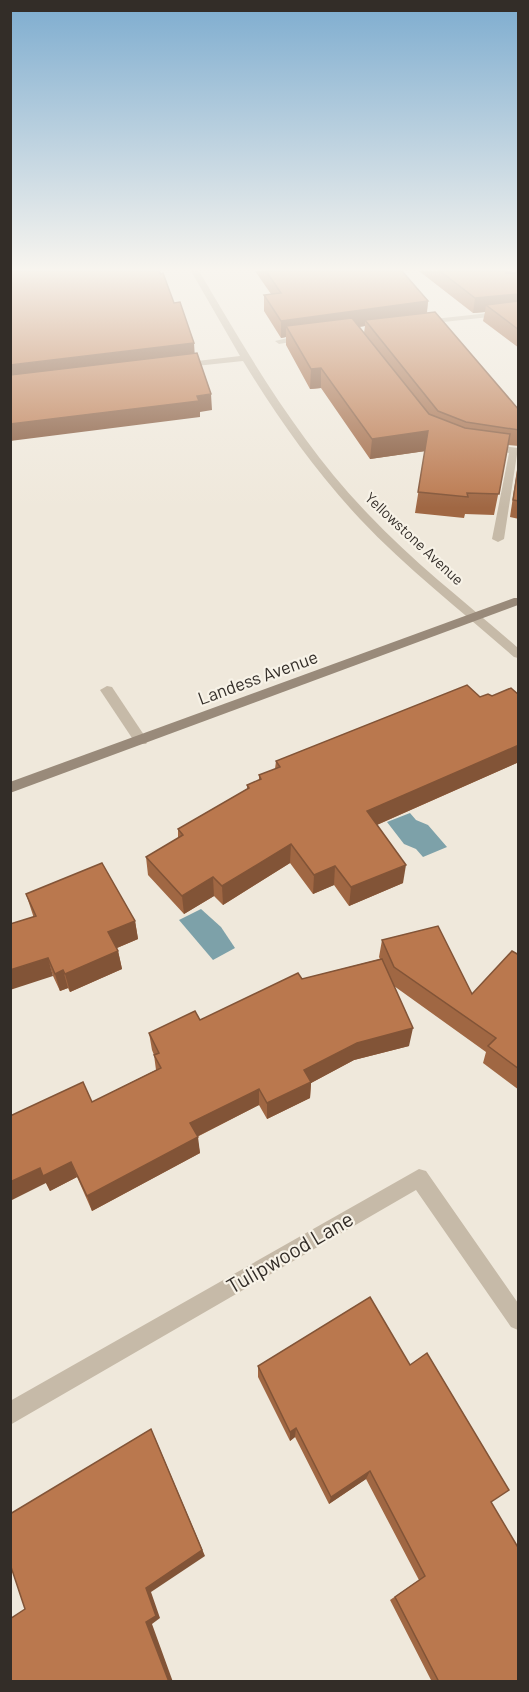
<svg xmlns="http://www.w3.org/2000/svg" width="529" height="1692" font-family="Barlow,sans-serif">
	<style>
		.water { fill: #7da1a9 }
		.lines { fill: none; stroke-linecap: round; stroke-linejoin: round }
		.lane { fill: #c6baa8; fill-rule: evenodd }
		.street { fill: #c6baa8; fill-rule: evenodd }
		.secondary { fill: #998a7a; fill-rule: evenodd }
		.wall { fill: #a06743; fill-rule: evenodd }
		.shaded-wall { fill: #825437 }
		.building { fill: #ba784e; stroke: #825437; stroke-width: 1.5 }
		.labels { text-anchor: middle; stroke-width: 4.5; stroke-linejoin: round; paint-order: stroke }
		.far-street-label { font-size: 15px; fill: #332d28; stroke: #f7f2e7 }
		.street-label { font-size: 18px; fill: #332d28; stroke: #f7f2e7 }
		.near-street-label { font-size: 21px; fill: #332d28; stroke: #f7f2e7 }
	</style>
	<rect width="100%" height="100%" fill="#efe8db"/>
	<g class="water">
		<path d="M410,813L416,820L428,825L447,847L423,857L416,849L404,844L387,822Z"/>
		<path d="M201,909L221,927L235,948L213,960L179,920Z"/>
	</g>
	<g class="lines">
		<path class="lane" d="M107,686L112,687L148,741L146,744H136L100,690Z"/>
		<g class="street">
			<path d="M191,271H199C249,356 299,442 368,514C414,563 468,604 518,648V658L514,657C462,611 407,569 360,519C315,471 277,417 243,361L177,368V364L180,363L240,356Z"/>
			<path d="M518,310V314L425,324L421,322L425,320Z"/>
			<path d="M305,334L309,337L308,339L279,344L275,341Z"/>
			<path d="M487,444L518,448L504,539L498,542L492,539L509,453L483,449V445Z"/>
			<path d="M419,1169L426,1171L518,1303V1330L511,1327L416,1190L10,1425V1401Z"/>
		</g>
		<path class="secondary" d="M514,598H518V605L10,793V782Z"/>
	</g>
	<g class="wall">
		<path d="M255,271H402L428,301L427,313L519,410V446L508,445L494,515L465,514L464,518L415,513L425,451L370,459L321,388L310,389L286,345V337L281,338L264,311V295L271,294ZM365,326L364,333L359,327Z"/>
		<path d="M419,271H512L510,273H515L519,271V348L483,321L485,312L473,313Z"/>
		<path d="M519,456V519L510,517Z"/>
		<path d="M519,695V762L377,825L403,883L349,906L334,885L313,894L290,863L223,905L214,896L184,914L148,875L146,857L178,838V829L247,789V785L259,780V775L275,769L276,761L480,697Z"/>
		<path d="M26,894L135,921L138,939L117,948L118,951L122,969L70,992L68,988L60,991L53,976Z"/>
		<path d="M382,940L472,994L519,955V1090L483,1063L486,1052L394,986L409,1046L354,1060L311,1083L310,1098L267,1119L259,1105L197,1137L200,1153L92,1211L77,1177L50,1191L46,1183L92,1102L156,1070L154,1055L152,1050L149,1033L200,1020L302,979L380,959L379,957Z"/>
		<path d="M258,1366L492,1503L519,1682H432L390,1600L419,1580L366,1479L329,1504L295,1437L290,1441L258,1377Z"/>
	</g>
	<g class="shaded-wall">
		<path d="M519,294V308L486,305L485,312L473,313L475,298Z"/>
		<path d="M428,301L426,318L365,320V326L292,336L286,326V337L281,338V321Z"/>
		<path d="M194,343L195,359L10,382V365Z"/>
		<path d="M321,368V388L310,389L311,369Z"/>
		<path d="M211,394L212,410L200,412V417L10,441V424Z"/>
		<path d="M428,431L426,451L370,459L372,439Z"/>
		<path d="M519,745V762L365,830L367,811Z"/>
		<path d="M291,844L290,863L223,905L222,886Z"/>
		<path d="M406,865L403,883L349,906L351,887Z"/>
		<path d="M335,866L334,885L313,894L314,875Z"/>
		<path d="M213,877L214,896L184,914L182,896Z"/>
		<path d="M135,921L138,939L112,950L108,932Z"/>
		<path d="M118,951L122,969L70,992L65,974Z"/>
		<path d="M48,958L53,976L10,990V970Z"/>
		<path d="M63,970L68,988L60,991L55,974Z"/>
		<path d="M413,1028L409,1046L354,1060L311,1083L310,1098L267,1119V1103L304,1070L357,1043Z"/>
		<path d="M259,1089V1105L192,1139L190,1123Z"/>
		<path d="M198,1137L200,1153L92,1211L87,1196Z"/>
		<path d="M71,1162L77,1177L50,1191L46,1183L10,1201V1182L40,1168Z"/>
		<path d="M296,1428L295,1437L290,1441V1432Z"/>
		<path d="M155,1438L205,1556L151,1592L160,1618L152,1624L173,1682H169L146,1622V1588Z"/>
		<path d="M370,1471L366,1479L329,1504L331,1497Z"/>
	</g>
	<g class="building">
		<path d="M10,271H159L161,274L163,273L174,303L180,302L194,343L10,365Z"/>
		<path d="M266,271H402L428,301L281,321L264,295L281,293Z"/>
		<path d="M440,271H506V273H515L517,271H519V294L475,298Z"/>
		<path d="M519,301V330L486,305Z"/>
		<path d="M435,312L519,410V430L466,422L438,411L365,320Z"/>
		<path d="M352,318L429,414L465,428L510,434L499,494L467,493L468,497L418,492L428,431L372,439L321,368L311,369L286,326Z"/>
		<path d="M197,353L211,394L197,396L199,401L10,424V375Z"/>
		<path d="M519,463V501L513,500Z"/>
		<path d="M467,685L480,697L488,694L492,696L511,688L519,695V745L367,811L406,865L351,887L335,866L314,875L291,844L222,886L213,877L182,896L146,857L183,835L178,829L249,788L247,785L261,779L259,775L280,767L276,761Z"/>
		<path d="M102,863L135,921L108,932L118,951L65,974L63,970L55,974L48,958L10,970V924L36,916L26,894Z"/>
		<path d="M438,926L472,994L512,951L519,955V1069L488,1046L496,1038L394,967L382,940Z"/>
		<path d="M382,959L413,1028L357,1043L304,1070L311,1082L267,1103L259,1089L190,1123L198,1137L87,1196L71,1162L43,1176L40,1168L10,1182V1116L83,1082L92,1102L161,1068L154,1055L159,1053L149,1033L195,1011L200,1020L298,973L302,979Z"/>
		<path d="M370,1297L410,1365L427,1353L509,1490L491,1502L519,1549V1682H439L395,1597L425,1576L370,1471L331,1497L296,1428L290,1432L258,1366Z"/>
		<path d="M151,1429L202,1550L146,1588L156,1616L146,1622L169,1682H10V1619L25,1609L10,1564V1514Z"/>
	</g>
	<linearGradient id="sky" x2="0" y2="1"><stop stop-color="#7daccf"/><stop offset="0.53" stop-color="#f8f5ef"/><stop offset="1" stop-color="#f8f5ef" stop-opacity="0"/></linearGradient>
	<rect width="529" height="508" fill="url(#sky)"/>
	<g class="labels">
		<g class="far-street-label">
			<text transform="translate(414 539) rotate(43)" y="5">Yellowstone Avenue</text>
		</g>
		<g class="street-label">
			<text transform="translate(258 678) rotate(-20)" y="6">Landess Avenue</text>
		</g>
		<g class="near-street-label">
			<text transform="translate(290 1253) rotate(-30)" y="7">Tulipwood Lane</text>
		</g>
	</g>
	<rect width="529" height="1692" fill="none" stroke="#332d28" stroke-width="24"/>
</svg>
